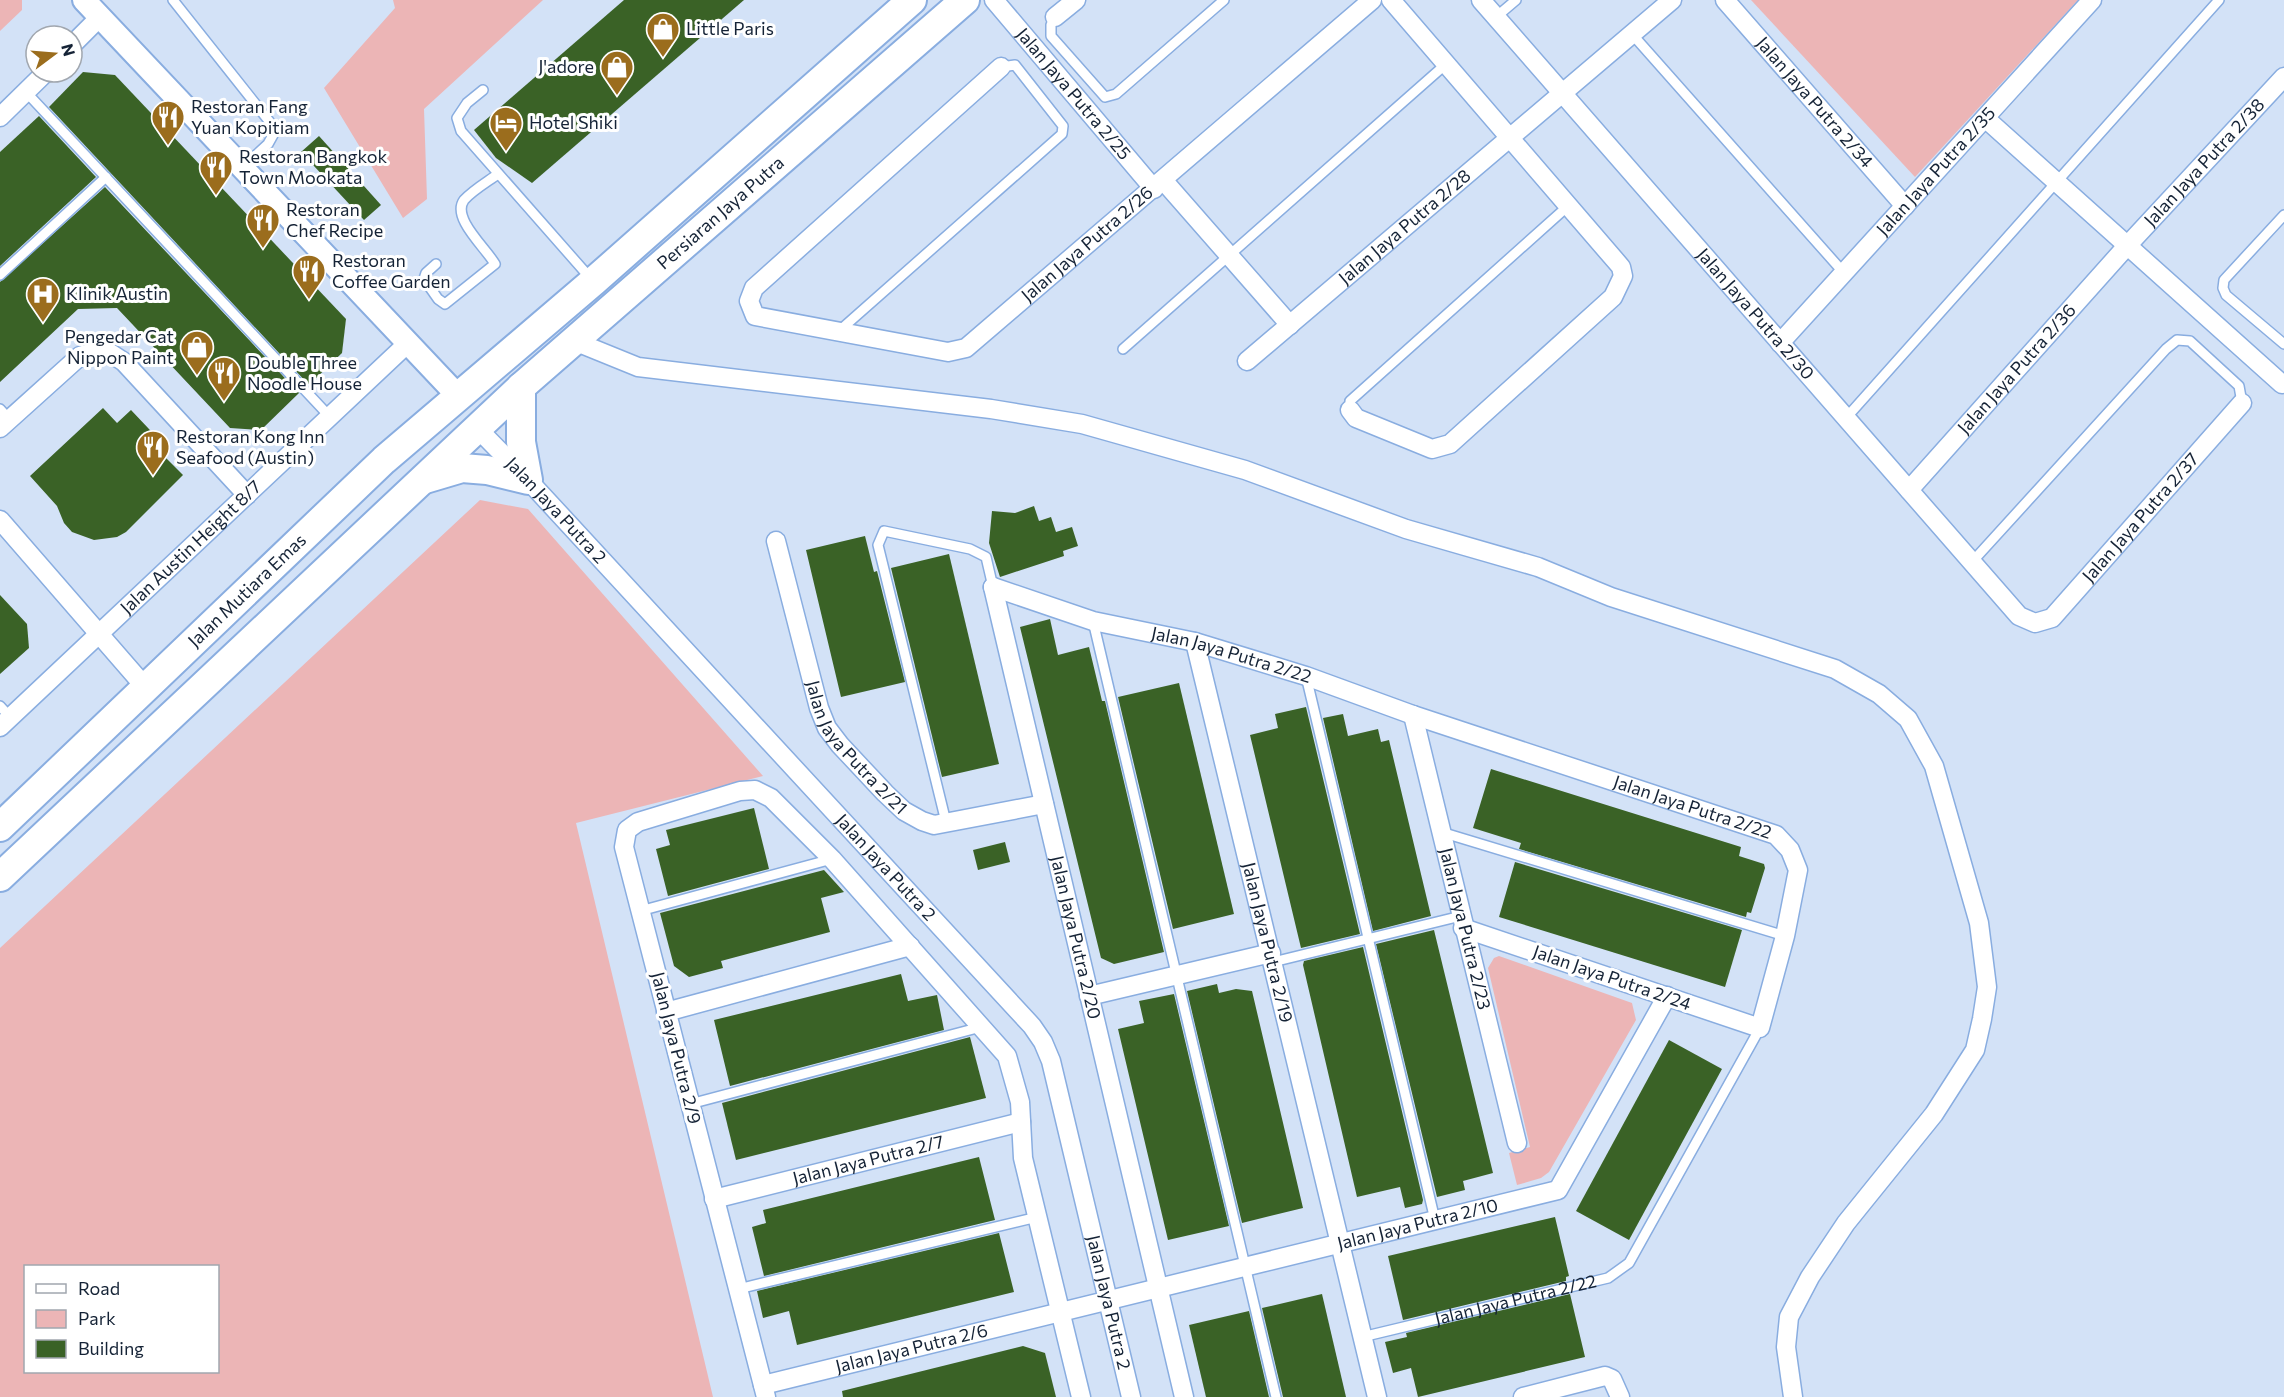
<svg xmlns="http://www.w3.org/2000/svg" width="2284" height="1397" font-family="Commissioner,sans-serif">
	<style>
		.green { fill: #ecb5b6; fill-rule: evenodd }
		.building { fill: #3a6226 }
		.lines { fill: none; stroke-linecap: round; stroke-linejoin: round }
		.service-casing { stroke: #89ade0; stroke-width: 12 }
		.minor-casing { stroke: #89ade0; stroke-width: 21 }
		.tertiary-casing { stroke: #89ade0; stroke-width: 26 }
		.primary-casing { stroke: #89ade0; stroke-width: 32 }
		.service { stroke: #fff; stroke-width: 9 }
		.minor { stroke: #fff; stroke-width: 18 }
		.tertiary { stroke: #fff; stroke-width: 22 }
		.primary { stroke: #fff; stroke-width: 28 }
		.labels { text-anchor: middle; stroke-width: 6; stroke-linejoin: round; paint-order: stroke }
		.poi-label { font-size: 18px; fill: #152336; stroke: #fff; text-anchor: start }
		.street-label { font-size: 18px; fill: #152336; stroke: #fff }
	</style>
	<rect width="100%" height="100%" fill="#d3e2f7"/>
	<g class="green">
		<path d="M0,0H22V10L0,31Z"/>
		<path d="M393,0H543L424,109L427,199L403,218L324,88L395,8Z"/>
		<path d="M1751,0H2078L1915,177Z"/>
		<path d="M480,500L528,509L763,776L576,823L713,1397H0V948ZM26,1266H218V1372H26Z"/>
		<path d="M1499,956L1632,1003L1636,1020L1549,1172L1541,1178L1517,1185L1509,1153L1530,1147L1488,968L1494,958Z"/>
	</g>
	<g class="building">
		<path d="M624,0H744L532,183L496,158L474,130Z"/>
		<path d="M83,72L115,75L346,319L342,353L311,383L308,384L49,107Z"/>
		<path d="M39,116L96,177L0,266V152Z"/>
		<path d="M319,136L381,205L364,220L301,152Z"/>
		<path d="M105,187L299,393L261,430L230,428L117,308L78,309L0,382V282Z"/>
		<path d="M103,408L117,423L131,410L166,447L161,453L183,475L126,532L117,537L94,540L72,532L64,523L57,506L30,476Z"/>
		<path d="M1034,506L1039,521L1051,517L1056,532L1072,527L1078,546L1063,551L1064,556L1000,577L989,543L992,511L1015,513Z"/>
		<path d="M865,536L874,572L877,571L905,682L841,697L806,550Z"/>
		<path d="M949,554L999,764L942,777L891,568Z"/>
		<path d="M0,595L27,624L29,648L0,674Z"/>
		<path d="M1050,619L1058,655L1089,647L1102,701H1105L1164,952L1114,964L1101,958L1020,627Z"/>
		<path d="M1179,683L1234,914L1173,929L1118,697Z"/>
		<path d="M1306,707L1360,934L1301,948L1250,735L1278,728L1275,714Z"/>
		<path d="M1343,714L1348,736L1378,729L1381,742L1389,740L1431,916L1373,931L1323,718Z"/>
		<path d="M1491,769L1741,847L1739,856L1764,864L1765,868L1751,913L1747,912L1746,917L1519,849L1521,843L1473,828Z"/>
		<path d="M754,808L769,869L668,896L656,849L670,845L666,830Z"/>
		<path d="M1005,842L1010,862L978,870L973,850Z"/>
		<path d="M1515,862L1742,930L1725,987L1499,917Z"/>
		<path d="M824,870L844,892L821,898L830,932L721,961L723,968L689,977L674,966L660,913Z"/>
		<path d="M1434,930L1493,1173L1463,1181L1465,1190L1437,1197L1376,944Z"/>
		<path d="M1363,947L1423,1200L1422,1204L1405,1208L1400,1187L1357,1197L1303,965L1304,961Z"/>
		<path d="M901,974L908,1001L937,995L944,1030L730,1086L714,1020Z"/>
		<path d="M1217,984L1219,993L1236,989L1252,991L1303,1208L1242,1223L1187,991Z"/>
		<path d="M1174,994L1229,1226L1168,1240L1118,1029L1144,1023L1139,1001Z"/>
		<path d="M970,1037L986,1098L736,1160L722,1103Z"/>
		<path d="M1669,1040L1722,1069L1629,1240L1576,1211Z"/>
		<path d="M979,1157L995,1220L764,1276L752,1227L766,1223L763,1210Z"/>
		<path d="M1555,1217L1569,1276L1566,1277V1281L1403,1320L1388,1256Z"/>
		<path d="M999,1233L1014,1292L797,1345L789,1311L763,1318L757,1291Z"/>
		<path d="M1322,1294L1346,1397H1283L1262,1308Z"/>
		<path d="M1570,1294L1585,1357L1418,1397L1411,1368L1393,1373L1385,1342L1407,1337L1406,1333Z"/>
		<path d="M1249,1311L1269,1397H1206L1189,1325Z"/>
		<path d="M1023,1346L1045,1353L1056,1397H843L842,1391Z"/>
	</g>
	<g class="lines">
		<defs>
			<g id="service">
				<path d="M173,0L269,121L273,135L268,144L242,168"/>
				<path d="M1055,17L1051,25V36L1105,97L1116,94L1224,0"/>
				<path d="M1496,17L1516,0"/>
				<path d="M1632,34L1844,273"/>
				<path d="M483,90L467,103L457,118L461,131L592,280"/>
				<path d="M26,92L331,418"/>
				<path d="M2284,215L2224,280L2223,288L2226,295L2284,344"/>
				<path d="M436,264L426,273L424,279L438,299L445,304L495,264C486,248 451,218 464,200C473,190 487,182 498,174"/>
				<path d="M0,275L106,177"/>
				<path d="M839,331L1062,134L1063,126L1015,65L1001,67"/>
				<path d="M1123,349L1446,64"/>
				<path d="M0,409L9,419"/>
				<path d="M1350,410V401L1568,206"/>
				<path d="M1846,418L2219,0"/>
				<path d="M1972,562L2166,349L2177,340L2190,341L2239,386L2242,403"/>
				<path d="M1093,621L1276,1397"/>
				<path d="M1306,676L1435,1220"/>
				<path d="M0,706L10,717"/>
				<path d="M946,822L878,545L884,531L970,549L986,557L993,587"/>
				<path d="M1441,832L1785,936"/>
				<path d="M640,911L832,859"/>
				<path d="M1273,962L1461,916"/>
				<path d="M690,1104L981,1027"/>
				<path d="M738,1289L1037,1217"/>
				<path id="s1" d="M1362,1337L1608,1278L1629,1263L1760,1028"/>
			</g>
			<g id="minor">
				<path id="s2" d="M994,0L1154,189"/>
				<path id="s3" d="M1481,0L2019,616L2035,623L2052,618L2242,403"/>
				<path id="s4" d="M1725,0L1905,206"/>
				<path d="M1055,17L1076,0"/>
				<path d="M72,45L100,17"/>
				<path id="s5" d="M1001,67L754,288L749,301L755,316L948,352L966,348L1372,0"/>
				<path d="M0,117L46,72"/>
				<path d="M1985,118L2282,384"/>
				<path d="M1163,180L1290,325"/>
				<path d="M574,341L638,367L991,409L1082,424L1245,470L1406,529L1538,567L1611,597L1835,669L1879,694L1908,719L1934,766L1979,923L1987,987L1982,1019L1975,1050L1934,1114L1846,1223L1810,1277L1789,1317L1786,1347L1793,1397"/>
				<path id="s6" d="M1780,343L2092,0"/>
				<path id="s7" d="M1247,361L1672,0"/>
				<path d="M1350,410L1356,418L1432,449L1450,444L1613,297L1623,276L1621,267L1391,0"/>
				<path d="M0,428L80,356L104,349L124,362L247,495"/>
				<path id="s8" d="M477,428L528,480L1032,1026L1043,1042L1051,1061L1131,1397"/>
				<path id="s9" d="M1909,490L2126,247L2284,77"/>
				<path d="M0,520L146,688"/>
				<path id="s10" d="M776,541L819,708L827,728L840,745L885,793L904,811L922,821L934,825L1044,804"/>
				<path id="s11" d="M993,587L1093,621L1195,642L1306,676L1413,715L1776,835L1790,850L1798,870L1785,936L1760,1028L1463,928"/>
				<path id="s12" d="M993,587L1184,1397"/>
				<path id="s13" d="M1195,642L1377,1397"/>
				<path id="s14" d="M1413,715L1517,1143"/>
				<path id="s15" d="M0,727L408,343"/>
				<path d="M1089,996L1271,953"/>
				<path d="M666,1012L910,946"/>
				<path id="s16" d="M714,1199L1021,1122"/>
				<path id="s17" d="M763,1385L1558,1190L1667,996"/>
				<path d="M766,1397L624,847L627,830L638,822L740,791L755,790L771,798L832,859L1007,1056L1020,1102L1023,1158L1081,1397"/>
				<path d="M1523,1397L1605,1376L1612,1379L1620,1397"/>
			</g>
			<path id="tertiary" d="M84,0L459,397"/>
			<g id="primary">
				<path d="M425,479L462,468L487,470L528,480L521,442V387"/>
				<path id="s18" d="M0,827L384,460L594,281L912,0"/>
				<path id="s19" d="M0,877L521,387L965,0"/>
			</g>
		</defs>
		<use href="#service" class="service-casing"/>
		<use href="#minor" class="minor-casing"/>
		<use href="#tertiary" class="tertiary-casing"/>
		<use href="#primary" class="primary-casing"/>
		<use href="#service" class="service"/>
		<use href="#minor" class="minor"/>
		<use href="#tertiary" class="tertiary"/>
		<use href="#primary" class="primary"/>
	</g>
	<defs>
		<symbol id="shop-pin" viewBox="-11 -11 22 30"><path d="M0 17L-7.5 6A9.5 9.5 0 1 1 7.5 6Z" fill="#9b6d1d" stroke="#fff"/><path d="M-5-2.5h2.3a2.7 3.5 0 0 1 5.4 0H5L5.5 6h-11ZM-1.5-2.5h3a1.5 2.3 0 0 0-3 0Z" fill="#fff"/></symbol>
		<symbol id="restaurant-pin" viewBox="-11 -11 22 30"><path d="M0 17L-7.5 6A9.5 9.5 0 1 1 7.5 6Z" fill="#9b6d1d" stroke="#fff"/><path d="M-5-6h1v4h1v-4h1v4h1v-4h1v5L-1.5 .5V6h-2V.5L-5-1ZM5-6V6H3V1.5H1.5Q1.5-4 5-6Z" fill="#fff"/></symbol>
		<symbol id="hotel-pin" viewBox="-11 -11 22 30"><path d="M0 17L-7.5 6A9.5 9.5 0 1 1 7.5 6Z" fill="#9b6d1d" stroke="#fff"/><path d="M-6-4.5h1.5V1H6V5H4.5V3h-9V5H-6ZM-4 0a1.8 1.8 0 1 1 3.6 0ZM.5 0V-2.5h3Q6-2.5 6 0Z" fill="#fff"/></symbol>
		<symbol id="hospital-pin" viewBox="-11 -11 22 30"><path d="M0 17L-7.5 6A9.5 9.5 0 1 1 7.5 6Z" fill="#9b6d1d" stroke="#fff"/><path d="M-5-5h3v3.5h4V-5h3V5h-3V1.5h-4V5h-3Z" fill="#fff"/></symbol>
	</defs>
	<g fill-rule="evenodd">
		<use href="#shop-pin" x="644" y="10" width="38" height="52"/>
		<use href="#shop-pin" x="598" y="48" width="38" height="52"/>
		<use href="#restaurant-pin" x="149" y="98" width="38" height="52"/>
		<use href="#hotel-pin" x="487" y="104" width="38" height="52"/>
		<use href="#restaurant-pin" x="197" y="148" width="38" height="52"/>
		<use href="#restaurant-pin" x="244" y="201" width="38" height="52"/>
		<use href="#restaurant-pin" x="290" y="252" width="38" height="52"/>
		<use href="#hospital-pin" x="24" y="275" width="38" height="52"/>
		<use href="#shop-pin" x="178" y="328" width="38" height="52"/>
		<use href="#restaurant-pin" x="205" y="354" width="38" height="52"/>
		<use href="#restaurant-pin" x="134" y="428" width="38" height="52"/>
	</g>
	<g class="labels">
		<g class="poi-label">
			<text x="686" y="35">Little Paris</text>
			<text x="594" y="73" text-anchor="end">J'adore</text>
			<text x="191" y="113">Restoran Fang<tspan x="191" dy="21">Yuan Kopitiam</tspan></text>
			<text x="529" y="129">Hotel Shiki</text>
			<text x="239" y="163">Restoran Bangkok<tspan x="239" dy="21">Town Mookata</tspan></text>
			<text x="286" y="216">Restoran<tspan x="286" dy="21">Chef Recipe</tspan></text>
			<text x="332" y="267">Restoran<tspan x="332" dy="21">Coffee Garden</tspan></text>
			<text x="66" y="300">Klinik Austin</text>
			<text x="174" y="343" text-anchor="end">Pengedar Cat<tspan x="174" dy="21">Nippon Paint</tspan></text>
			<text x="247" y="369">Double Three<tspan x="247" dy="21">Noodle House</tspan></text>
			<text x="176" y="443">Restoran Kong Inn<tspan x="176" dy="21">Seafood (Austin)</tspan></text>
		</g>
		<g class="street-label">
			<text dy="6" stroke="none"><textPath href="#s2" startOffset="123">Jalan Jaya Putra 2/25</textPath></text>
			<text dy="6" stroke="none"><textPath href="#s4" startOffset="136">Jalan Jaya Putra 2/34</textPath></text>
			<text dy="6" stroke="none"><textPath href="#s9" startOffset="441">Jalan Jaya Putra 2/38</textPath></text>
			<text dy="6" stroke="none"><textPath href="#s6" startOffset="232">Jalan Jaya Putra 2/35</textPath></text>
			<text dy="6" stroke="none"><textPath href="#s19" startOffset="980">Persiaran Jaya Putra</textPath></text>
			<text dy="6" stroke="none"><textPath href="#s7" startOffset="207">Jalan Jaya Putra 2/28</textPath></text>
			<text dy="6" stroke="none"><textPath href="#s5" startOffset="736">Jalan Jaya Putra 2/26</textPath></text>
			<text dy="6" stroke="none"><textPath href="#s3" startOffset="417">Jalan Jaya Putra 2/30</textPath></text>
			<text dy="6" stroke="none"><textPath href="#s9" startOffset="162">Jalan Jaya Putra 2/36</textPath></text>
			<text dy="6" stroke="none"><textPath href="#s8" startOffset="114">Jalan Jaya Putra 2</textPath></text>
			<text dy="6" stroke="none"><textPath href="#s3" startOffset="987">Jalan Jaya Putra 2/37</textPath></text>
			<text dy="6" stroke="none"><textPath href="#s15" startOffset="262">Jalan Austin Height 8/7</textPath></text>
			<text dy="6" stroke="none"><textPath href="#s18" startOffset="342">Jalan Mutiara Emas</textPath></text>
			<text dy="6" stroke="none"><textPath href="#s11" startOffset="248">Jalan Jaya Putra 2/22</textPath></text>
			<text dy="6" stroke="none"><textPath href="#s10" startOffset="226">Jalan Jaya Putra 2/21</textPath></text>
			<text dy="6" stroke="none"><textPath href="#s11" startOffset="734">Jalan Jaya Putra 2/22</textPath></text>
			<text dy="6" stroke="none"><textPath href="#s8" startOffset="600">Jalan Jaya Putra 2</textPath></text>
			<text dy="6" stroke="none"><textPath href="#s14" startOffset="220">Jalan Jaya Putra 2/23</textPath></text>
			<text dy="6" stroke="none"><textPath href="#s12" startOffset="360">Jalan Jaya Putra 2/20</textPath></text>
			<text dy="6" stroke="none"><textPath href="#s13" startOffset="309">Jalan Jaya Putra 2/19</textPath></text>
			<text transform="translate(1612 978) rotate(19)" y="6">Jalan Jaya Putra 2/24</text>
			<text transform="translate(676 1048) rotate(76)" y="6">Jalan Jaya Putra 2/9</text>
			<text dy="6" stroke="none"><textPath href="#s16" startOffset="159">Jalan Jaya Putra 2/7</textPath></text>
			<text dy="6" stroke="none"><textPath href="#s17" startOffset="674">Jalan Jaya Putra 2/10</textPath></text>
			<text dy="6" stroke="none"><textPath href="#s1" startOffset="158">Jalan Jaya Putra 2/22</textPath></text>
			<text dy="6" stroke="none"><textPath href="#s8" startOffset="1104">Jalan Jaya Putra 2</textPath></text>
			<text dy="6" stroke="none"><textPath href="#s17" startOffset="153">Jalan Jaya Putra 2/6</textPath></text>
		</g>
	</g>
	<rect x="24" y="1265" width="195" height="108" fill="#ffffff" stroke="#a1a7af" stroke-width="1.5"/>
	<rect x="36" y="1284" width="30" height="9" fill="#ffffff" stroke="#a1a7af" stroke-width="1.5"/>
	<text x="78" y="1295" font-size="18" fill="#152336">Road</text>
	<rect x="36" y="1310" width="30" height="18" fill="#ecb5b6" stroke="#a1a7af" stroke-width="1.5"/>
	<text x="78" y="1325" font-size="18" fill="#152336">Park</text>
	<rect x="36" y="1340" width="30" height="18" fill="#3a6226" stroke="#a1a7af" stroke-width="1.5"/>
	<text x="78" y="1355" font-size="18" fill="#152336">Building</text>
	<g transform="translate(54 54) rotate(74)"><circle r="28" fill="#ffffff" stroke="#a1a7af" stroke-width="1.5"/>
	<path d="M0-4.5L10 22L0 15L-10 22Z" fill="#9b6d1d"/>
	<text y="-9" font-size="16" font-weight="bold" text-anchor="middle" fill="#152336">N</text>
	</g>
</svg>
